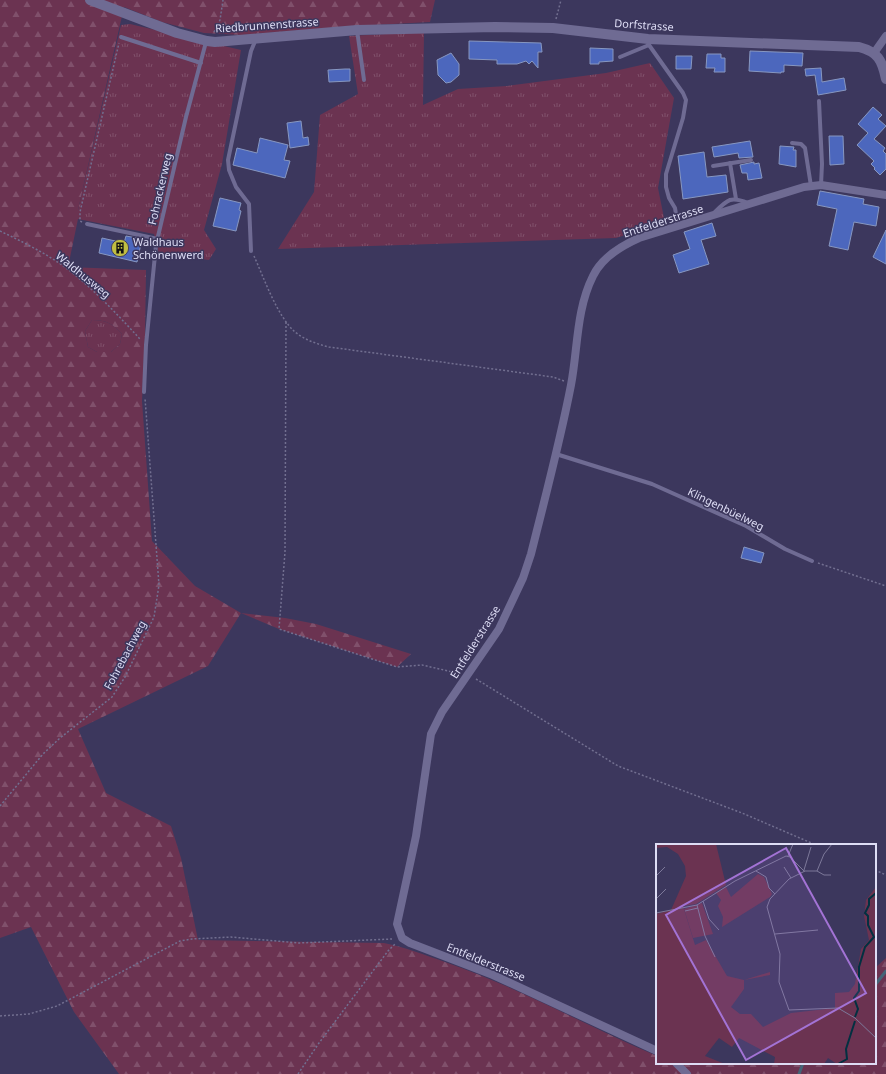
<svg xmlns="http://www.w3.org/2000/svg" width="886" height="1074" font-family="'Noto Sans',sans-serif">
	<style>
		.grass { fill: url(#grass-tufts) }
		.forest { fill: url(#forest-firs); fill-rule: evenodd }
		.lines { fill: none; stroke-linecap: round; stroke-linejoin: round }
		.stream { stroke: #446477; stroke-width: 3 }
		.building { fill: #4c67bd; stroke: #8797c1 }
		.path { stroke: #726f90; stroke-width: 1.5; stroke-dasharray: 2 2; stroke-linecap: butt }
		.service { stroke: #6f6b93; stroke-width: 4 }
		.minor { stroke: #6f6b93; stroke-width: 8 }
		.tertiary { stroke: #6f6b93; stroke-width: 10 }
		.labels { text-anchor: middle; stroke-width: 3; stroke-linejoin: round; paint-order: stroke }
		.street-label { font-size: 11px; fill: #deddf5; stroke: #3c375d }
		.poi-label { font-size: 11px; fill: #deddf5; stroke: #3c375d; text-anchor: start }
		.inset-river { fill: none; stroke: #023041; stroke-width: 2 }
		.inset-road { fill: none; stroke: #7d799a; stroke-width: 1 }
		.view { fill: #a373d5; fill-opacity: 0.15; stroke: #a373d5; stroke-width: 2 }
		.inset-edge { fill: none; stroke: #deddf5; stroke-width: 2 }
	</style>
	<defs>
		<pattern id="grass-tufts" width="24" height="20" patternUnits="userSpaceOnUse"><rect width="24" height="20" fill="#6b3351"/><path d="M3 7l-1-3M5 7V3M7 7l1-3M15 17l-1-3M17 17v-4M19 17l1-3" fill="none" stroke="#80506b"/></pattern>
		<pattern id="forest-firs" width="22" height="20" patternUnits="userSpaceOnUse"><rect width="22" height="20" fill="#6b3351"/><path d="M5 1l3.5 6h-7zM16 11l3.5 6h-7z" fill="#80506b"/></pattern>
	</defs>
	<rect width="100%" height="100%" fill="#3c375d"/>
	<g class="grass">
		<path d="M130,24L241,50L222,164L204,230L216,249L209,260L159,254L154,234L78,219V210L121,25Z"/>
		<path d="M424,32L423,105L458,89L507,86L606,73L650,63L674,98L658,188L664,218L644,229L616,238L278,249L314,192L320,115L358,94L349,36Z"/>
		<path d="M92,320C106,320 112,323 122,334L120,344L111,352H97L88,347L85,331Z"/>
	</g>
	<path class="forest" d="M0,0H435L430,22L355,26L242,35L204,33L162,22L124,7L78,210V219L68,267L146,270L145,336L142,401L152,541L195,586L241,613L285,618L316,624L411,654L397,667L279,629L241,613L208,666L78,729L106,793L171,826L181,858L198,940L384,943C405,947 425,955 445,962C518,987 586,1026 657,1056V1063H875V968L886,958V1074H119L74,1012L31,927L0,938ZM92,320C106,320 112,323 122,334L120,344L111,352H97L88,347L85,331Z"/>
	<g class="lines">
		<g class="stream">
			<path d="M875,985L886,971"/>
			<path d="M799,1074L803,1063"/>
		</g>
	</g>
	<g class="building">
		<path d="M469,41L541,43L542,52H538V68L532,61L529,64L526,61L517,64H497V60L469,59Z"/>
		<path d="M590,48L613,49V61L599,62V64H590Z"/>
		<path d="M750,51L803,53L802,66L784,65V72H781V73L749,71Z"/>
		<path d="M451,53L459,64V75L451,82L446,83L438,75L437,60Z"/>
		<path d="M707,54H721V58H725V72H714L715,68H706Z"/>
		<path d="M676,56H692L691,69H676Z"/>
		<path d="M821,68L822,82L844,78L846,90L818,95L815,75L806,76L805,69Z"/>
		<path d="M345,69H350V81L329,82L328,70Z"/>
		<path d="M873,107L882,115L878,119L886,126L874,139L885,148L883,151L886,154V169L880,175L874,169L875,168L871,164L874,161L857,145L868,133L858,124Z"/>
		<path d="M301,121L303,138L308,137L309,145L290,148L287,123Z"/>
		<path d="M829,136H843L844,164L830,165Z"/>
		<path d="M260,138L288,145L284,160L290,161L285,178L233,165L237,148L257,153Z"/>
		<path d="M750,141L753,157L739,158L738,153L714,157L712,147Z"/>
		<path d="M780,146L794,147L793,150H796V167L779,164Z"/>
		<path d="M704,152L707,177L726,175L728,192L683,199L678,156Z"/>
		<path d="M754,162V164L759,163L762,178L748,180L747,173H742L740,165Z"/>
		<path d="M820,191L864,199L863,204L879,207L876,226L854,222L848,250L829,246L837,209L817,205Z"/>
		<path d="M220,198L241,203L239,210L241,211L236,231L213,226Z"/>
		<path d="M712,223L716,236L701,240L709,264L679,273L673,255L690,249L684,232Z"/>
		<path d="M886,230V264L873,257Z"/>
		<path d="M126,236L142,239L137,262L99,253L102,238L124,243Z"/>
		<path d="M744,547L764,553L761,563L741,558Z"/>
	</g>
	<g class="lines">
		<g class="path">
			<path d="M556,19L561,0"/>
			<path d="M214,32L220,20L223,0"/>
			<path d="M82,222L80,221V212L119,43"/>
			<path d="M0,231C21,241 43,252 62,265C91,286 116,313 140,339"/>
			<path d="M254,256C264,278 277,316 295,332C305,340 317,344 329,347L553,377L564,381"/>
			<path d="M286,322L285,552L279,629L397,667L422,665L457,673"/>
			<path d="M818,563L886,586"/>
			<path d="M476,679L618,766L742,813L816,845"/>
			<path d="M0,806L43,754L60,738L112,697L125,677L154,617L159,585L145,398"/>
			<path d="M875,870L886,875"/>
			<path d="M0,1016L29,1014L57,1006L180,941L192,939L231,937L299,943L392,939"/>
			<path d="M298,1074L319,1043L388,951L395,944"/>
		</g>
		<g class="service">
			<path d="M357,30L364,80"/>
			<path d="M121,37L201,63"/>
			<path d="M648,39L649,45L683,93L686,100L683,118L666,174V187L669,198L675,208L678,226"/>
			<path d="M620,57L649,45"/>
			<path d="M819,101L822,164L821,185"/>
			<path d="M792,143L801,144L805,148L811,186"/>
			<path d="M730,163L736,199"/>
			<path d="M713,166L751,160"/>
			<path d="M715,212C728,199 731,196 748,203"/>
			<path d="M87,224L158,239"/>
			<path d="M251,251L249,204L236,187L229,170L228,160L251,51L256,39"/>
			<path d="M144,392L146,345L156,245L186,117L206,42"/>
			<path d="M556,454L652,484L746,526L785,549L812,561"/>
		</g>
		<g class="minor">
			<path d="M874,53L886,36"/>
			<path d="M657,1051L493,975L410,943L402,938L397,924L416,836L431,734L442,712L499,629L523,578L531,554C545,498 560,442 571,385C578,348 576,310 593,276C602,257 621,246 639,238L804,187L821,185L886,195"/>
			<path d="M676,1063L687,1074"/>
		</g>
		<path class="tertiary" d="M90,0L177,33L207,41L215,42L357,30L495,27L553,28L648,39L859,47C878,52 882,60 886,79"/>
	</g>
	<defs>
		<symbol id="building-disc" viewBox="-11 -11 22 22"><circle r="9.5" fill="#c0be41" stroke="#3c375d"/><path d="M-4-6H4V6H1V3H-1V6H-4ZM-2.5-4.3h1.7v1.8h-1.7ZM.8-4.3h1.7v1.8H.8ZM-2.5-1h1.7V.8h-1.7ZM.8-1h1.7V.8H.8Z" fill="#111"/></symbol>
	</defs>
	<g fill-rule="evenodd">
		<use href="#building-disc" x="110" y="238" width="20" height="20"/>
	</g>
	<g class="labels">
		<g class="street-label">
			<text transform="translate(267 25) rotate(-4)" y="4">Riedbrunnenstrasse</text>
			<text transform="translate(644 25) rotate(4)" y="4">Dorfstrasse</text>
			<text transform="translate(160 189) rotate(-77)" y="4">Fohrackerweg</text>
			<text transform="translate(663 221) rotate(-18)" y="4">Entfelderstrasse</text>
			<text transform="translate(83 275) rotate(39)" y="4">Waldhusweg</text>
			<text transform="translate(726 509) rotate(26)" y="4">Klingenbüelweg</text>
			<text transform="translate(475 642) rotate(-58)" y="4">Entfelderstrasse</text>
			<text transform="translate(125 655) rotate(-62)" y="4">Fohrebachweg</text>
			<text transform="translate(486 962) rotate(22)" y="4">Entfelderstrasse</text>
		</g>
		<g class="poi-label">
			<text x="133" y="246">Waldhaus<tspan x="133" dy="13">Schönenwerd</tspan></text>
		</g>
	</g>
	<g transform="translate(656 844)">
		<rect width="220" height="220" fill="#3c375d"/>
		<path d="M102,30L108,33L116,50L114,53L66,83L67,73L62,62L65,56L60,49L70,43L75,53ZM46,59L57,90L37,94L28,65Z" fill="#6b3351"/>
		<path d="M0,0H60L70,41L40,60L27,62L39,101L50,96L71,132L88,136L114,128V131L88,136V145L75,163L84,170H95L107,183L135,169L179,164V149L193,148L199,140L205,105L213,96L208,72L210,56L220,43V220H181L172,214L168,220H118L119,213L83,194L76,203L63,194L49,212L69,220H0V70L15,66L30,32L29,22L22,10L11,3L0,4Z" fill="#6b3351"/>
		<path class="inset-river" d="M199,173L202,165L198,154L203,147V123L209,103L218,93L212,81V72L209,69L213,61V55L220,49M182,220L191,215L190,205L199,177"/>
		<path class="inset-road" d="M132,12L137,0M128,23L135,34M148,26L155,3M100,27L110,33L113,44L119,50M149,27L133,35L114,55L111,63L124,110L123,138L133,166L182,164L199,174L220,194M161,27L168,31H175M0,32L9,23M0,55L10,45M47,57L53,75L63,86M41,61L49,92L59,113M29,67L42,64M0,69L41,61L79,37L130,12L134,13L148,27H161L168,10L176,0M119,90L162,86"/>
		<path class="view" d="M130,4L210,149L90,216L10,71Z"/>
		<rect width="220" height="220" class="inset-edge"/>
	</g>
</svg>
